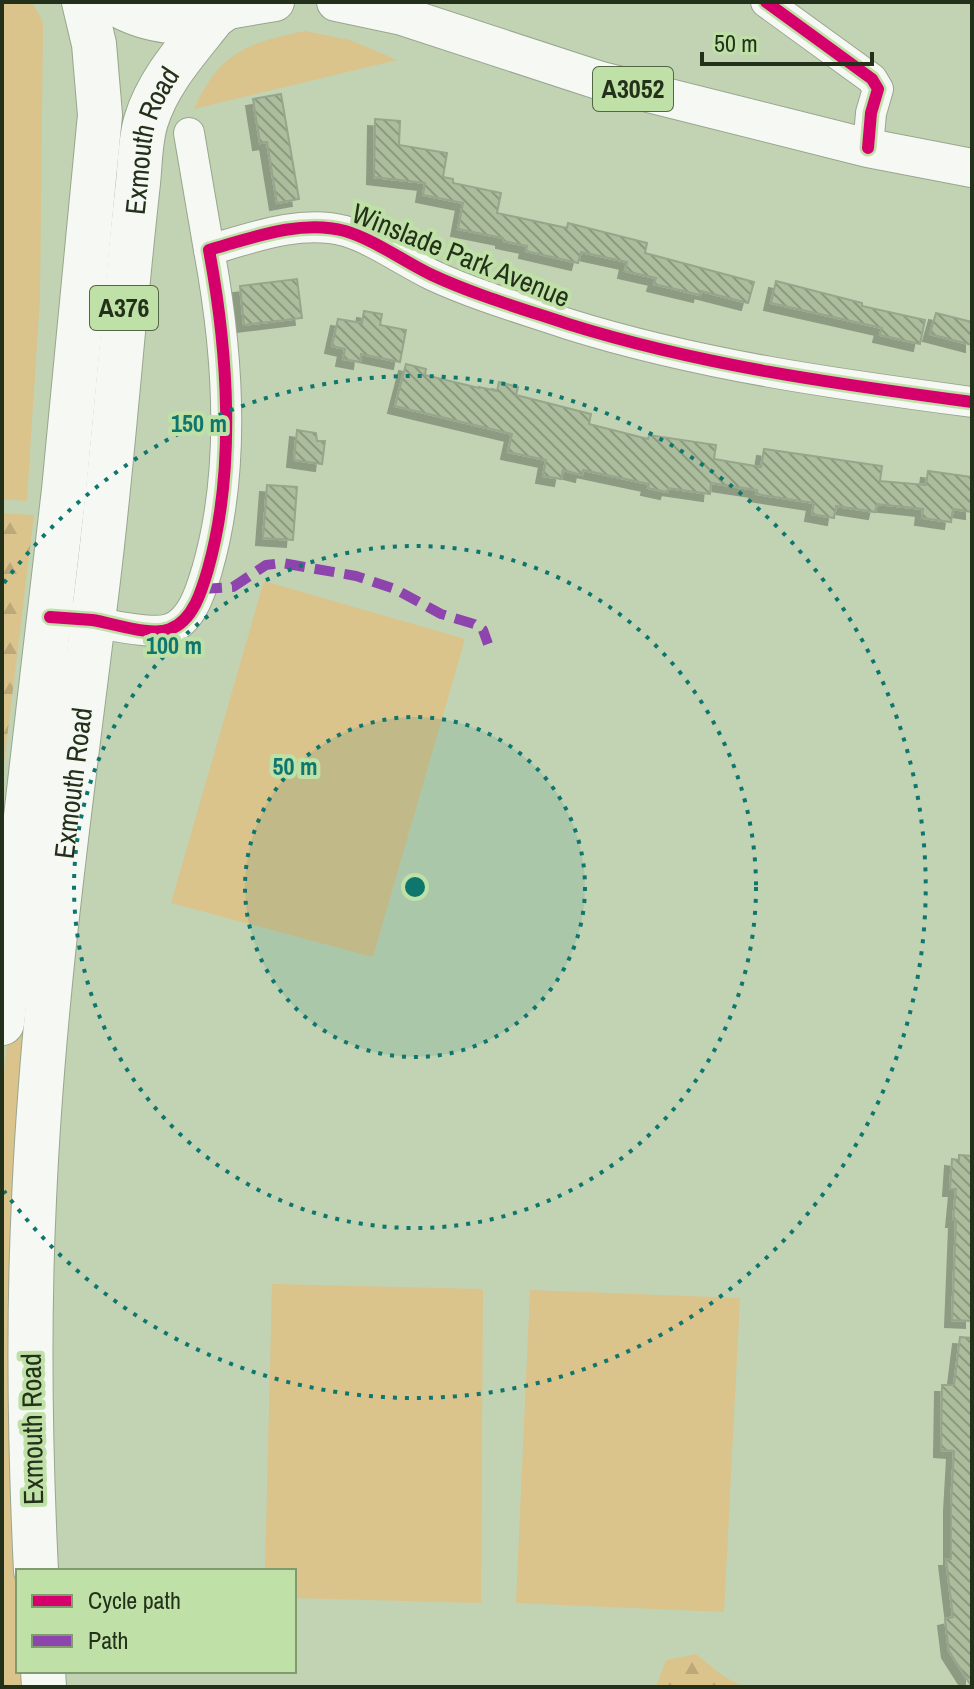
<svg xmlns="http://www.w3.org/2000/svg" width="974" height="1689" font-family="'Archivo Narrow',sans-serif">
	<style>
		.grass { fill: #dbc38c }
		.forest { fill: url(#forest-firs) }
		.building { fill: url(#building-back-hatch); stroke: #97a58c; stroke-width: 2; filter: url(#shadow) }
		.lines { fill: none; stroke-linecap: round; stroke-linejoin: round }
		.minor-casing { stroke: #99a68e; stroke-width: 32 }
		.major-casing { stroke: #99a68e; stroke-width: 40 }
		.highway-casing { stroke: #99a68e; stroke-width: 46 }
		.minor { stroke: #f6f8f4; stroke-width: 30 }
		.major { stroke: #f6f8f4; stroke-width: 38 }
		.highway { stroke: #f6f8f4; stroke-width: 44 }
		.quiet { stroke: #8e44ad; stroke-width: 10; stroke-dasharray: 20 10; stroke-linecap: butt }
		.cycleway-casing { stroke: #bfe0a6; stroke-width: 17 }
		.cycleway { stroke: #d6006c; stroke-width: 12 }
		.ring { fill: none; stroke: #0f766e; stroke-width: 4; stroke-dasharray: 4 8 }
		.labels { text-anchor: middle; stroke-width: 8; stroke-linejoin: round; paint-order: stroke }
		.shield { fill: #bfe0a6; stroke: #526644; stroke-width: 2 }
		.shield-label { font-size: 26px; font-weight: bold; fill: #24311a }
		.street-label { font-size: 28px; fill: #24311a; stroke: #bfe0a6 }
		.centre { fill: #0f766e; stroke: #bfe0a6; stroke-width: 4 }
		.ring-label { font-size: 24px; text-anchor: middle; font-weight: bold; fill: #0f766e; stroke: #bfe0a6; stroke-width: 8; stroke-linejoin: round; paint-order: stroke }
	</style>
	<defs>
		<pattern id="forest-firs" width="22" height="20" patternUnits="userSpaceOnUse" patternTransform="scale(2)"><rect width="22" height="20" fill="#dbc38c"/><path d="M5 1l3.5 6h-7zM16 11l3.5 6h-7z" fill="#bca878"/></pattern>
		<pattern id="building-back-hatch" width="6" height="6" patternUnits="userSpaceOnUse" patternTransform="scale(2)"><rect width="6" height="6" fill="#abbd9c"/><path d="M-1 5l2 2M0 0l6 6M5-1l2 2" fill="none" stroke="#8b9a7e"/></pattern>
		<filter id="shadow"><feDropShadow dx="-7" dy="7" stdDeviation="0" flood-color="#0004"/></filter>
	</defs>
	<rect width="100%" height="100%" fill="#c1d3b3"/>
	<g class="grass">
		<path d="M2,2H32L43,22L40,296L27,501L2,499Z"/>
		<path d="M305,31L350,40L397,60L194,109C219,52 247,43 305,31Z"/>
		<path d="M264,581L465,639L373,957L171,903Z"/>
		<path d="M66,707L18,1571V1671H29L30,1687H2V1090L10,1019Z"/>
		<path d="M272,1284L483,1289L481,1603L294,1598V1571H265Z"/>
		<path d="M530,1290L740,1298L724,1612L516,1603Z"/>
	</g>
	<g class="forest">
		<path d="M2,513L34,515L2,780Z"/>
		<path d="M696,1654L723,1676L744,1687H656L666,1660Z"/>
	</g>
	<g class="building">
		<path d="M281,94L299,199L277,203L267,142L260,143L253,99Z"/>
		<path d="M375,119L400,121L399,145L447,153L443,177L453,179V183L501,193L497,213L567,228L568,223L647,243L645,253L754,282L748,303L701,291L700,295L654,284L656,278L625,271L627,262L581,252L578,263L526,251L527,246L503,241V238L458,229L463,203L423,195L425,183L374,177Z"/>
		<path d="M297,279L302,318L244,325L240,286Z"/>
		<path d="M776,281L862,303V306L925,320L920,344L880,335L882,328L771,303Z"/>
		<path d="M364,311L382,314L380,325L406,330L400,362L361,354L360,362L343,359L345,349L332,346L338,319L362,323Z"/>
		<path d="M936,313L972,322V345L930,334Z"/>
		<path d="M406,364L426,369L425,375L479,388V387L497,391L499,382L518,387L516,395L591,414L589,424L648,439L649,435L716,445L714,459L761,467L764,449L882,466L880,481L926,485L928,471L972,477V512L953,509L951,522L922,518L923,509L877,504L875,512L836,506L834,518L812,514L814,503L756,494L757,490L711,483L710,494L668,488L667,492L648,488L649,484L583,470L582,475L563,470L561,479L543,476L546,460L508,452L512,434L395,406Z"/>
		<path d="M297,430L316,433L317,441H325L322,464L294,460Z"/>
		<path d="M267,485L297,487L293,540L263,538Z"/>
		<path d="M959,1155L972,1156V1321L952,1320L956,1220H953L956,1189H950L952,1159L959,1160Z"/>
		<path d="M960,1337L972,1338V1687L949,1651L945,1619L953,1617L946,1559H951V1504L954,1451L941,1450L942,1385H954Z"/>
	</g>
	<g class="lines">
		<defs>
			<g id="minor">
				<path d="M766,2L872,79L878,89L871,113L868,148"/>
				<path d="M189,133L209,250"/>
				<path d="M73,619C97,621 149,636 169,629C192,622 201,590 207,570C236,470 228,352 209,250C251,238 301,219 345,231C375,240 403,261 432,275C475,295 523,309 568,324C699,365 836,384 972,402"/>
			</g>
			<g id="major">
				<path d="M336,2L402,16L601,81L868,148L972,168"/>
				<path d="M222,11L275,2"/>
			</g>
			<g id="highway">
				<path d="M113,2C143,20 199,34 227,6"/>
				<path d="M2,1023L64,490L100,115L94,44L84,2"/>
				<path id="s1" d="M36,1571C30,1447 28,1324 34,1200C43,992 73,786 98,580C114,448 123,315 138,183C140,163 140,140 146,121C158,81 188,49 213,17"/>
				<path d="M43,1671L44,1687"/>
			</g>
		</defs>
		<use href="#minor" class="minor-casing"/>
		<use href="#major" class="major-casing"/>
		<use href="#highway" class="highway-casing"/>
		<use href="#minor" class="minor"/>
		<use href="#major" class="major"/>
		<use href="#highway" class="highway"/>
		<path class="quiet" d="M202,589L233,587L266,565L282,563L356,576L395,589L441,614L474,624L483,630L488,644"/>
		<defs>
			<g id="cycleway">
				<path d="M766,2L872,79L878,89L871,113L868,148"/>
				<path d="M50,617C64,618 78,619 92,620C113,623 151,637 170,629C193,621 202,590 208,569C236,470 228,351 209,250C251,238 301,219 345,231C375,240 403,261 432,275C475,295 523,309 568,324C699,365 836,384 972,402"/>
			</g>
		</defs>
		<use href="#cycleway" class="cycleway-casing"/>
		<use href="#cycleway" class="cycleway"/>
	</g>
	<circle cx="415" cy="887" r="170" fill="#0f766e" fill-opacity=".12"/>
	<g class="ring">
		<circle cx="415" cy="887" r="170"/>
		<circle cx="415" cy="887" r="341"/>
		<path d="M4 583A511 511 0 1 1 4 1191"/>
	</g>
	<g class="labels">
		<g class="shield">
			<rect x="593" y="67" width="80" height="44" rx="6"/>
			<rect x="90" y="286" width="68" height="44" rx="6"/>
		</g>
		<g class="shield-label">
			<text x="633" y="98">A3052</text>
			<text x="124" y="317">A376</text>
		</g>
		<g class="street-label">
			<text dy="10" stroke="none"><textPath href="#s1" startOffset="1438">Exmouth Road</textPath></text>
			<text transform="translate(461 255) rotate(22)" y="10">Winslade Park Avenue</text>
			<text dy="10" stroke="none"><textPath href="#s1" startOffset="790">Exmouth Road</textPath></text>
			<text transform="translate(32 1429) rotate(-91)" y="10">Exmouth Road</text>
		</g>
	</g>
	<circle cx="415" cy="887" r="12" class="centre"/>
	<g class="ring-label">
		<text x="199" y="432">150 m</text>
		<text x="174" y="654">100 m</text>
		<text x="295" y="775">50 m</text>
	</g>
	<rect width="974" height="1689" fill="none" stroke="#24311a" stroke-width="8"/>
	<rect x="16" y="1569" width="280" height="104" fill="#bfe0a6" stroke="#819a6e" stroke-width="2"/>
	<rect x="32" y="1595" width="40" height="12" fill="#d6006c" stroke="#819a6e" stroke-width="2"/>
	<text x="88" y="1609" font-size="24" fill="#24311a">Cycle path</text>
	<rect x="32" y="1635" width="40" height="12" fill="#8e44ad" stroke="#819a6e" stroke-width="2"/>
	<text x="88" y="1649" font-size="24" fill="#24311a">Path</text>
	<path d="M702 52v12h170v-12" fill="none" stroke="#24311a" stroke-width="4"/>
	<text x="714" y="52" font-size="24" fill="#24311a" stroke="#bfe0a6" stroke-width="6" paint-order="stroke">50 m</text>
</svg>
